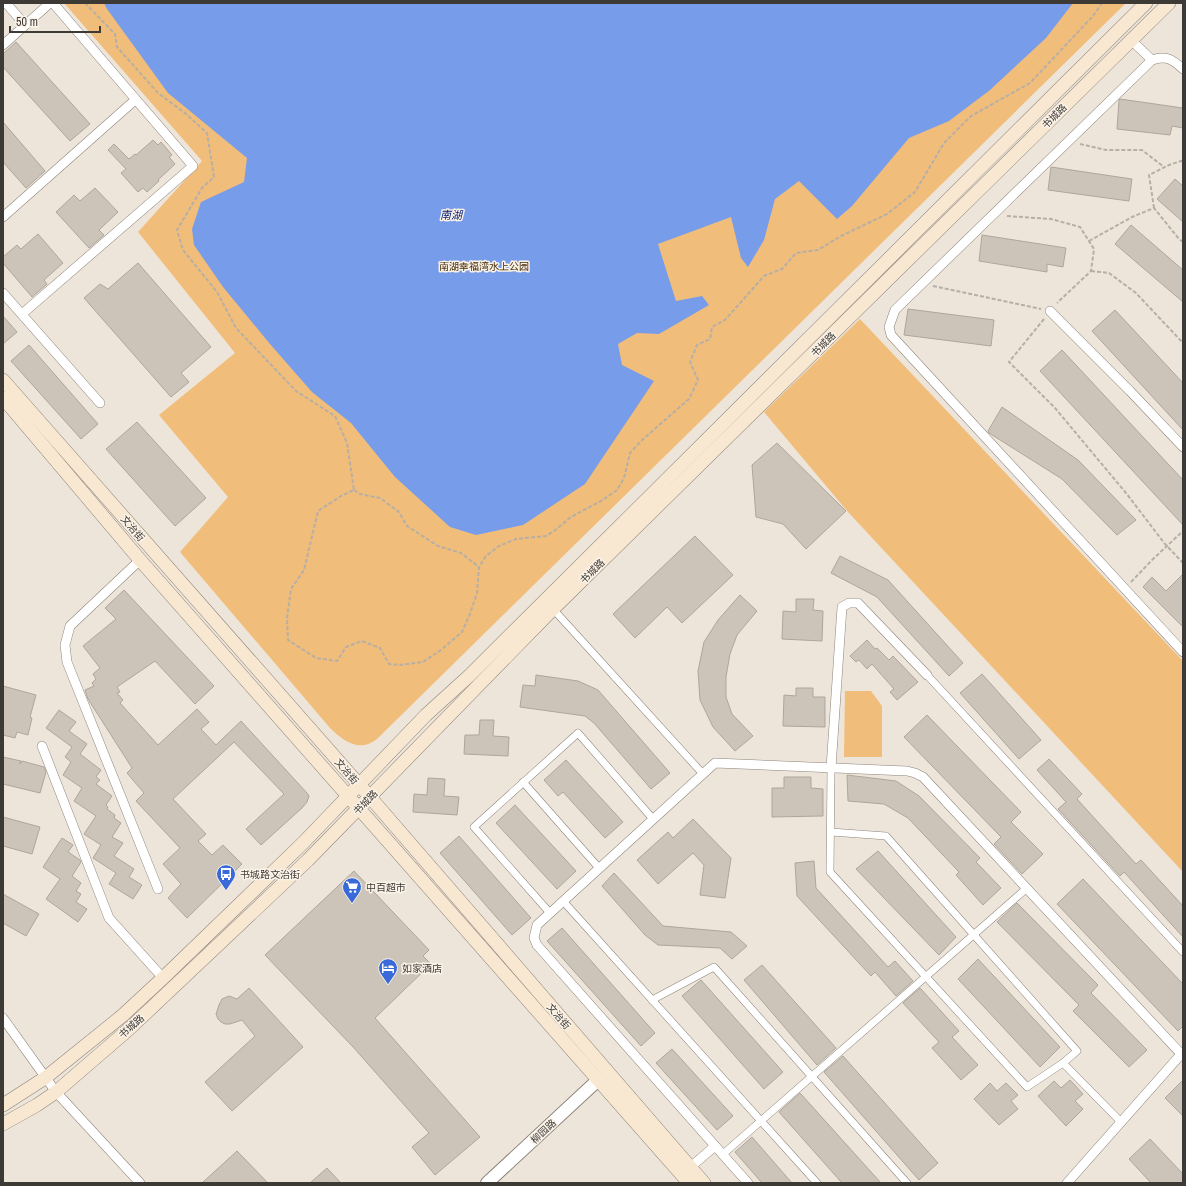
<svg xmlns="http://www.w3.org/2000/svg" width="1186" height="1186" font-family="'Archivo Narrow','Noto Sans SC',sans-serif">
	<style>
		.green { fill: #f1bd7a }
		.water { fill: #779cea }
		.building { fill: #ccc3b9; stroke: #aea69c }
		.lines { fill: none; stroke-linecap: round; stroke-linejoin: round }
		.pedestrian-casing { stroke: #8c847b; stroke-width: 8 }
		.minor-casing { stroke: #8c847b; stroke-width: 10 }
		.tertiary-casing { stroke: #8c847b; stroke-width: 14 }
		.secondary-casing { stroke: #8c847b; stroke-width: 14 }
		.path { stroke: #b6afa6; stroke-width: 2; stroke-dasharray: 4 2; stroke-linecap: butt }
		.pedestrian { stroke: #fff; stroke-width: 7 }
		.minor { stroke: #fff; stroke-width: 9 }
		.tertiary { stroke: #fff; stroke-width: 12 }
		.secondary { stroke: #f8e7d1; stroke-width: 13 }
		.labels { text-anchor: middle; stroke-width: 3; stroke-linejoin: round; paint-order: stroke }
		.street-label { font-size: 10px; fill: #3d3a36; stroke: #fbf2e8 }
		.park-label { font-size: 10px; fill: #442c07; stroke: #fbf2e8 }
		.poi-label { font-size: 10px; fill: #3d3a36; stroke: #fbf2e8; text-anchor: start }
		.water-label { font-size: 11px; font-style: italic; fill: #021b73; stroke: #fbf2e8 }
	</style>
	<rect width="100%" height="100%" fill="#eee5da"/>
	<g class="green">
		<path d="M64,3H1126L377,739C360,753 343,741 330,728L180,552L228,497L159,415L235,353L138,232L202,161Z"/>
		<path d="M860,319L1183,661V872L848,512L764,412Z"/>
		<path d="M845,691H871L882,706V757H844Z"/>
	</g>
	<path class="water" d="M104,3H1073L1046,38L990,90L949,121L909,138L852,206L837,219L799,181L775,199L764,240L748,267L741,258L731,217L658,244L676,301L702,296L709,305L659,334L637,333L618,344L622,365L654,381L585,484L523,525L476,535L450,527L395,477L351,423L312,392L270,344L223,287L194,245L192,229L201,202L244,182L247,158L168,93L107,9Z"/>
	<g class="building">
		<path d="M16,42L90,124L70,141L3,67V54Z"/>
		<path d="M1120,99L1183,108V128L1172,126L1170,135L1117,129L1119,100Z"/>
		<path d="M3,122L45,171L26,188L3,162Z"/>
		<path d="M153,140L158,145L161,142L172,155L169,157L175,164L158,180L159,181L147,192L143,188L138,192L121,173L126,169L108,150L114,144L129,159L135,154L136,155Z"/>
		<path d="M1051,167L1132,179L1129,201L1048,190Z"/>
		<path d="M1175,179L1183,186V222L1157,199Z"/>
		<path d="M95,188L118,212L99,230L104,235L89,248L56,212L74,195L80,201Z"/>
		<path d="M1131,225L1183,270V302L1115,244Z"/>
		<path d="M38,234L63,263L44,280L47,284L32,297L3,263V257L17,245L21,249Z"/>
		<path d="M982,235L1066,248L1063,267L1047,264V272L979,261Z"/>
		<path d="M138,263L211,347L181,373L189,382L171,397L84,298L100,284L108,289Z"/>
		<path d="M908,309L994,320L991,346L904,335Z"/>
		<path d="M1115,310L1183,383V430L1092,331Z"/>
		<path d="M3,316L17,332L3,344Z"/>
		<path d="M29,345L98,424L81,439L11,361Z"/>
		<path d="M1062,350L1183,480V525L1040,371Z"/>
		<path d="M1002,407L1078,460L1136,520L1117,535L1062,479L989,433L988,431Z"/>
		<path d="M137,422L206,498L175,526L106,449Z"/>
		<path d="M777,443L846,511L806,549L783,524L756,517L752,465Z"/>
		<path d="M695,536L733,575L682,623L667,607L635,638L613,614Z"/>
		<path d="M840,556L888,580L963,663L949,676L877,597L831,573Z"/>
		<path d="M1183,574V627L1143,587L1152,577L1166,591Z"/>
		<path d="M124,590L214,686L195,704L155,661L117,687L120,692L117,693L123,700L120,703L158,745L197,709L209,722L201,729L216,745L241,721L307,793L309,796L307,802L302,808L261,845L246,829L284,794L234,742L173,799L206,834L198,841L212,855L223,845L242,864L187,918L168,898L181,884L163,864L180,848L136,801L144,793L127,773L132,768L88,699L85,690L94,686L92,683L96,679L93,674L100,668L83,646L116,619L105,608Z"/>
		<path d="M740,595L757,611L737,635L730,654L726,677V697L732,714L753,736L735,751L713,727L700,700L698,671L704,642L718,620Z"/>
		<path d="M796,599H814L813,610L823,611L822,641L782,639L783,611L796,612Z"/>
		<path d="M867,640L875,649L877,648L889,660L893,656L918,682L897,700L890,692L894,689L872,664L867,669L859,660L856,662L850,656Z"/>
		<path d="M982,674L1041,740L1019,759L960,693Z"/>
		<path d="M536,675L578,681L598,690L670,773L651,789L594,723L585,716L520,707L523,685L535,686Z"/>
		<path d="M3,686L36,695L30,717L32,718L28,735L17,732L15,738L3,735Z"/>
		<path d="M796,688H813V697H825V727L783,726L784,695L796,696Z"/>
		<path d="M59,710L76,722L69,731L87,744L80,754L101,770L96,777L100,780L96,784L112,796L106,805L108,807L107,809L115,815L114,818L121,823L112,837L123,843L114,856L134,869L129,877L142,885L133,899L109,884L116,873L93,858L101,845L84,834L96,816L74,801L82,788L63,775L71,762L65,757L72,747L46,728Z"/>
		<path d="M927,715L1021,812L1011,822L1043,854L1022,874L994,844L1001,837L904,737Z"/>
		<path d="M480,720H494L493,736L509,737L508,756L464,754L465,735H479Z"/>
		<path d="M3,757L21,761L20,764L22,761L44,767L46,772L40,793L3,784Z"/>
		<path d="M1049,759L1082,794L1077,799L1136,864L1141,860L1183,906V937L1124,872L1120,876L1058,809L1066,802L1037,770Z"/>
		<path d="M566,760L623,822L605,838L563,792L558,796L544,780Z"/>
		<path d="M847,775L896,781L919,796L980,858L976,862L1001,888L983,905L956,875L959,872L908,818L884,804L848,801Z"/>
		<path d="M784,777H811V788L823,789V816L772,817V788H784Z"/>
		<path d="M428,778L445,779L444,796L459,797L457,815L413,812L414,794L427,795Z"/>
		<path d="M515,805L576,871L557,889L496,823Z"/>
		<path d="M3,817L40,827L32,854L3,846Z"/>
		<path d="M693,819L731,858L725,898L700,895L704,865L693,853L658,884L637,860L668,832L673,838Z"/>
		<path d="M459,836L531,918L512,935L440,853Z"/>
		<path d="M62,838L73,845L68,852L80,860L81,862L72,876L81,883L76,891L81,894L76,902L87,909L78,922L46,899L60,879L43,867Z"/>
		<path d="M878,851L956,937L939,955L856,869Z"/>
		<path d="M814,861L816,888L888,967L895,961L913,981L896,996L875,972L871,976L797,896L795,863Z"/>
		<path d="M354,871L429,950L423,956L431,964L375,1018L480,1137L435,1175L412,1147L429,1133L354,1048L265,955Z"/>
		<path d="M614,873L663,926L731,932L747,946L732,959L720,948L658,945L645,935L602,886Z"/>
		<path d="M1083,879L1183,984V1026L1178,1031L1057,904Z"/>
		<path d="M3,894L39,914L26,936L3,923Z"/>
		<path d="M1017,903L1098,985L1091,993L1147,1050L1129,1067L1073,1011L1079,1005L997,922Z"/>
		<path d="M562,928L655,1033L641,1046L547,941Z"/>
		<path d="M978,959L1060,1047L1040,1067L958,979Z"/>
		<path d="M762,965L836,1048L817,1065L744,980Z"/>
		<path d="M701,980L783,1072L764,1089L682,996Z"/>
		<path d="M249,988L303,1047L232,1111L205,1082L255,1036L242,1020L230,1024H225L221,1022L218,1019L216,1014L219,1005L222,999L229,996L237,999Z"/>
		<path d="M920,988L959,1031L952,1037L978,1065L961,1080L932,1048L939,1042L903,1003Z"/>
		<path d="M672,1049L733,1116L717,1130L656,1063Z"/>
		<path d="M843,1056L938,1163L919,1180L824,1072Z"/>
		<path d="M1070,1080L1083,1094L1075,1101L1083,1109L1066,1126L1038,1096L1054,1081L1061,1088Z"/>
		<path d="M1183,1080V1116L1165,1098Z"/>
		<path d="M990,1083L997,1091L1006,1083L1018,1095L1011,1101L1018,1109L999,1125L974,1099Z"/>
		<path d="M800,1093L881,1183H842L779,1112Z"/>
		<path d="M752,1137L792,1183H762L735,1152Z"/>
		<path d="M1150,1139L1183,1174V1183H1151L1129,1159Z"/>
		<path d="M237,1151L268,1183H202Z"/>
		<path d="M327,1168L341,1183H310Z"/>
	</g>
	<g class="lines">
		<defs>
			<g id="pedestrian">
				<path d="M553,609L703,774"/>
				<path d="M927,675L1183,952"/>
				<path d="M831,768L830,872L1027,1087L1063,1063L1121,1122"/>
				<path d="M523,782L599,868"/>
				<path d="M831,832L886,836L1077,1051L1063,1063"/>
				<path d="M563,901L817,1183"/>
				<path d="M550,913L474,827L578,733L653,819"/>
				<path d="M652,1000L714,967L907,1183"/>
				<path d="M722,1155L1027,888"/>
			</g>
			<g id="minor">
				<path d="M6,3L25,25"/>
				<path d="M1131,40L1152,60C1166,55 1172,59 1183,69"/>
				<path d="M3,45L50,3"/>
				<path d="M1152,60L895,310L889,327L891,335L1183,652"/>
				<path d="M3,217L135,100"/>
				<path d="M3,293L100,403"/>
				<path d="M1050,311L1130,391L1183,447"/>
				<path d="M22,314L193,166L53,3"/>
				<path d="M140,560L70,626L65,645L67,662L158,889"/>
				<path d="M42,746L109,918L163,978"/>
				<path d="M831,768L842,607L849,603H858L927,675"/>
				<path d="M3,1018L56,1092L140,1183"/>
				<path d="M686,1171L715,1146"/>
				<path d="M748,1183L537,945L534,938L537,925L715,763L907,771L915,773L923,777L1183,1056"/>
				<path d="M1067,1183L1183,1052"/>
			</g>
			<path id="tertiary" d="M487,1183L598,1080"/>
			<g id="secondary">
				<path d="M3,380L370,797L704,1183"/>
				<path d="M3,398L140,560L689,1183"/>
				<path d="M3,1105L45,1078L122,1016L163,978L303,843L426,715L469,676L1146,3"/>
				<path d="M3,1124L37,1105L56,1092L129,1029L308,860L553,609L1169,3"/>
			</g>
		</defs>
		<use href="#pedestrian" class="pedestrian-casing"/>
		<use href="#minor" class="minor-casing"/>
		<use href="#tertiary" class="tertiary-casing"/>
		<use href="#secondary" class="secondary-casing"/>
		<g class="path">
			<path d="M85,3L115,34L117,47L158,93L185,113L207,133L214,177L202,188L177,230L183,250L217,292L236,328L296,391L335,416L347,443L354,490L341,496L318,511L304,570L291,589L287,618L288,640L316,658L337,661L346,647L362,641L380,648L389,664L399,665L423,662L441,650L462,632L470,614L477,593L479,567L486,556L499,546L516,539L546,536L554,531L571,517L601,501L617,490L624,478L630,453L642,440L689,399L698,380L690,362L697,345L710,339L712,327L725,320L764,276L782,269L796,253L818,250L841,236L887,214L915,192L944,143L971,116L1030,83L1093,16L1102,3"/>
			<path d="M1080,144L1106,150H1142L1164,167"/>
			<path d="M1154,208L1149,175L1169,165L1181,161L1183,162"/>
			<path d="M1007,216L1051,219L1080,227L1094,249L1091,271L1057,303"/>
			<path d="M1089,241L1132,217L1154,208L1179,239L1183,242"/>
			<path d="M1091,271L1109,273L1136,293L1183,343"/>
			<path d="M933,286L1041,309"/>
			<path d="M1044,319L1009,362L1055,408L1126,493L1165,544L1183,563"/>
			<path d="M354,490L360,494L380,498L399,512L407,526L438,546L461,553L479,567"/>
			<path d="M1131,582L1153,559L1183,531"/>
		</g>
		<use href="#pedestrian" class="pedestrian"/>
		<use href="#minor" class="minor"/>
		<use href="#tertiary" class="tertiary"/>
		<use href="#secondary" class="secondary"/>
	</g>
	<defs>
		<symbol id="bus-pin" viewBox="-11 -11 22 30"><path d="M0 17L-7.5 6A9.5 9.5 0 1 1 7.5 6Z" fill="#3a6ada" stroke="#fbf2e8"/><path d="M-5-6H5V4H4V6H2V4H-2V6H-4V4H-5ZM-3.5-4V0h7V-4ZM-3.5 1.2v1.5H-2V1.2ZM2 1.2v1.5H3.5V1.2Z" fill="#fff"/></symbol>
		<symbol id="supermarket-pin" viewBox="-11 -11 22 30"><path d="M0 17L-7.5 6A9.5 9.5 0 1 1 7.5 6Z" fill="#3a6ada" stroke="#fbf2e8"/><path d="M-6-5.5h2.5l.6 2H6L4.5 2H-2.5L-4.4-4H-6ZM-1.5 3.2a1.3 1.3 0 1 0 .1 0ZM3 3.2a1.3 1.3 0 1 0 .1 0Z" fill="#fff"/></symbol>
		<symbol id="hotel-pin" viewBox="-11 -11 22 30"><path d="M0 17L-7.5 6A9.5 9.5 0 1 1 7.5 6Z" fill="#3a6ada" stroke="#fbf2e8"/><path d="M-6-4.5h1.5V1H6V5H4.5V3h-9V5H-6ZM-4 0a1.8 1.8 0 1 1 3.6 0ZM.5 0V-2.5h3Q6-2.5 6 0Z" fill="#fff"/></symbol>
	</defs>
	<g fill-rule="evenodd">
		<use href="#bus-pin" x="215" y="863" width="22" height="30"/>
		<use href="#supermarket-pin" x="341" y="876" width="22" height="30"/>
		<use href="#hotel-pin" x="377" y="957" width="22" height="30"/>
	</g>
	<g class="labels">
		<g class="street-label">
			<text transform="translate(1054 116) rotate(-45)" y="4">书城路</text>
			<text transform="translate(823 344) rotate(-45)" y="4">书城路</text>
			<text transform="translate(133 528) rotate(49)" y="4">文治街</text>
			<text transform="translate(592 571) rotate(-45)" y="4">书城路</text>
			<text transform="translate(347 771) rotate(49)" y="4">文治街</text>
			<text transform="translate(365 802) rotate(-46)" y="4">书城路</text>
			<text transform="translate(559 1016) rotate(49)" y="4">文治街</text>
			<text transform="translate(131 1026) rotate(-42)" y="4">书城路</text>
			<text transform="translate(543 1131) rotate(-43)" y="4">柳园路</text>
		</g>
		<g class="park-label">
			<text x="484" y="270">南湖幸福湾水上公园</text>
		</g>
		<g class="poi-label">
			<text x="240" y="878">书城路文治街</text>
			<text x="366" y="891">中百超市</text>
			<text x="402" y="972">如家酒店</text>
		</g>
		<g class="water-label">
			<text x="451" y="219">南湖</text>
		</g>
	</g>
	<rect width="1186" height="1186" fill="none" stroke="#3d3a36" stroke-width="8"/>
	<path d="M10 26v6h90v-6" fill="none" stroke="#3d3a36" stroke-width="2"/>
	<text x="16" y="26" font-size="12" fill="#3d3a36" stroke="#fbf2e8" stroke-width="3" paint-order="stroke">50 m</text>
</svg>
